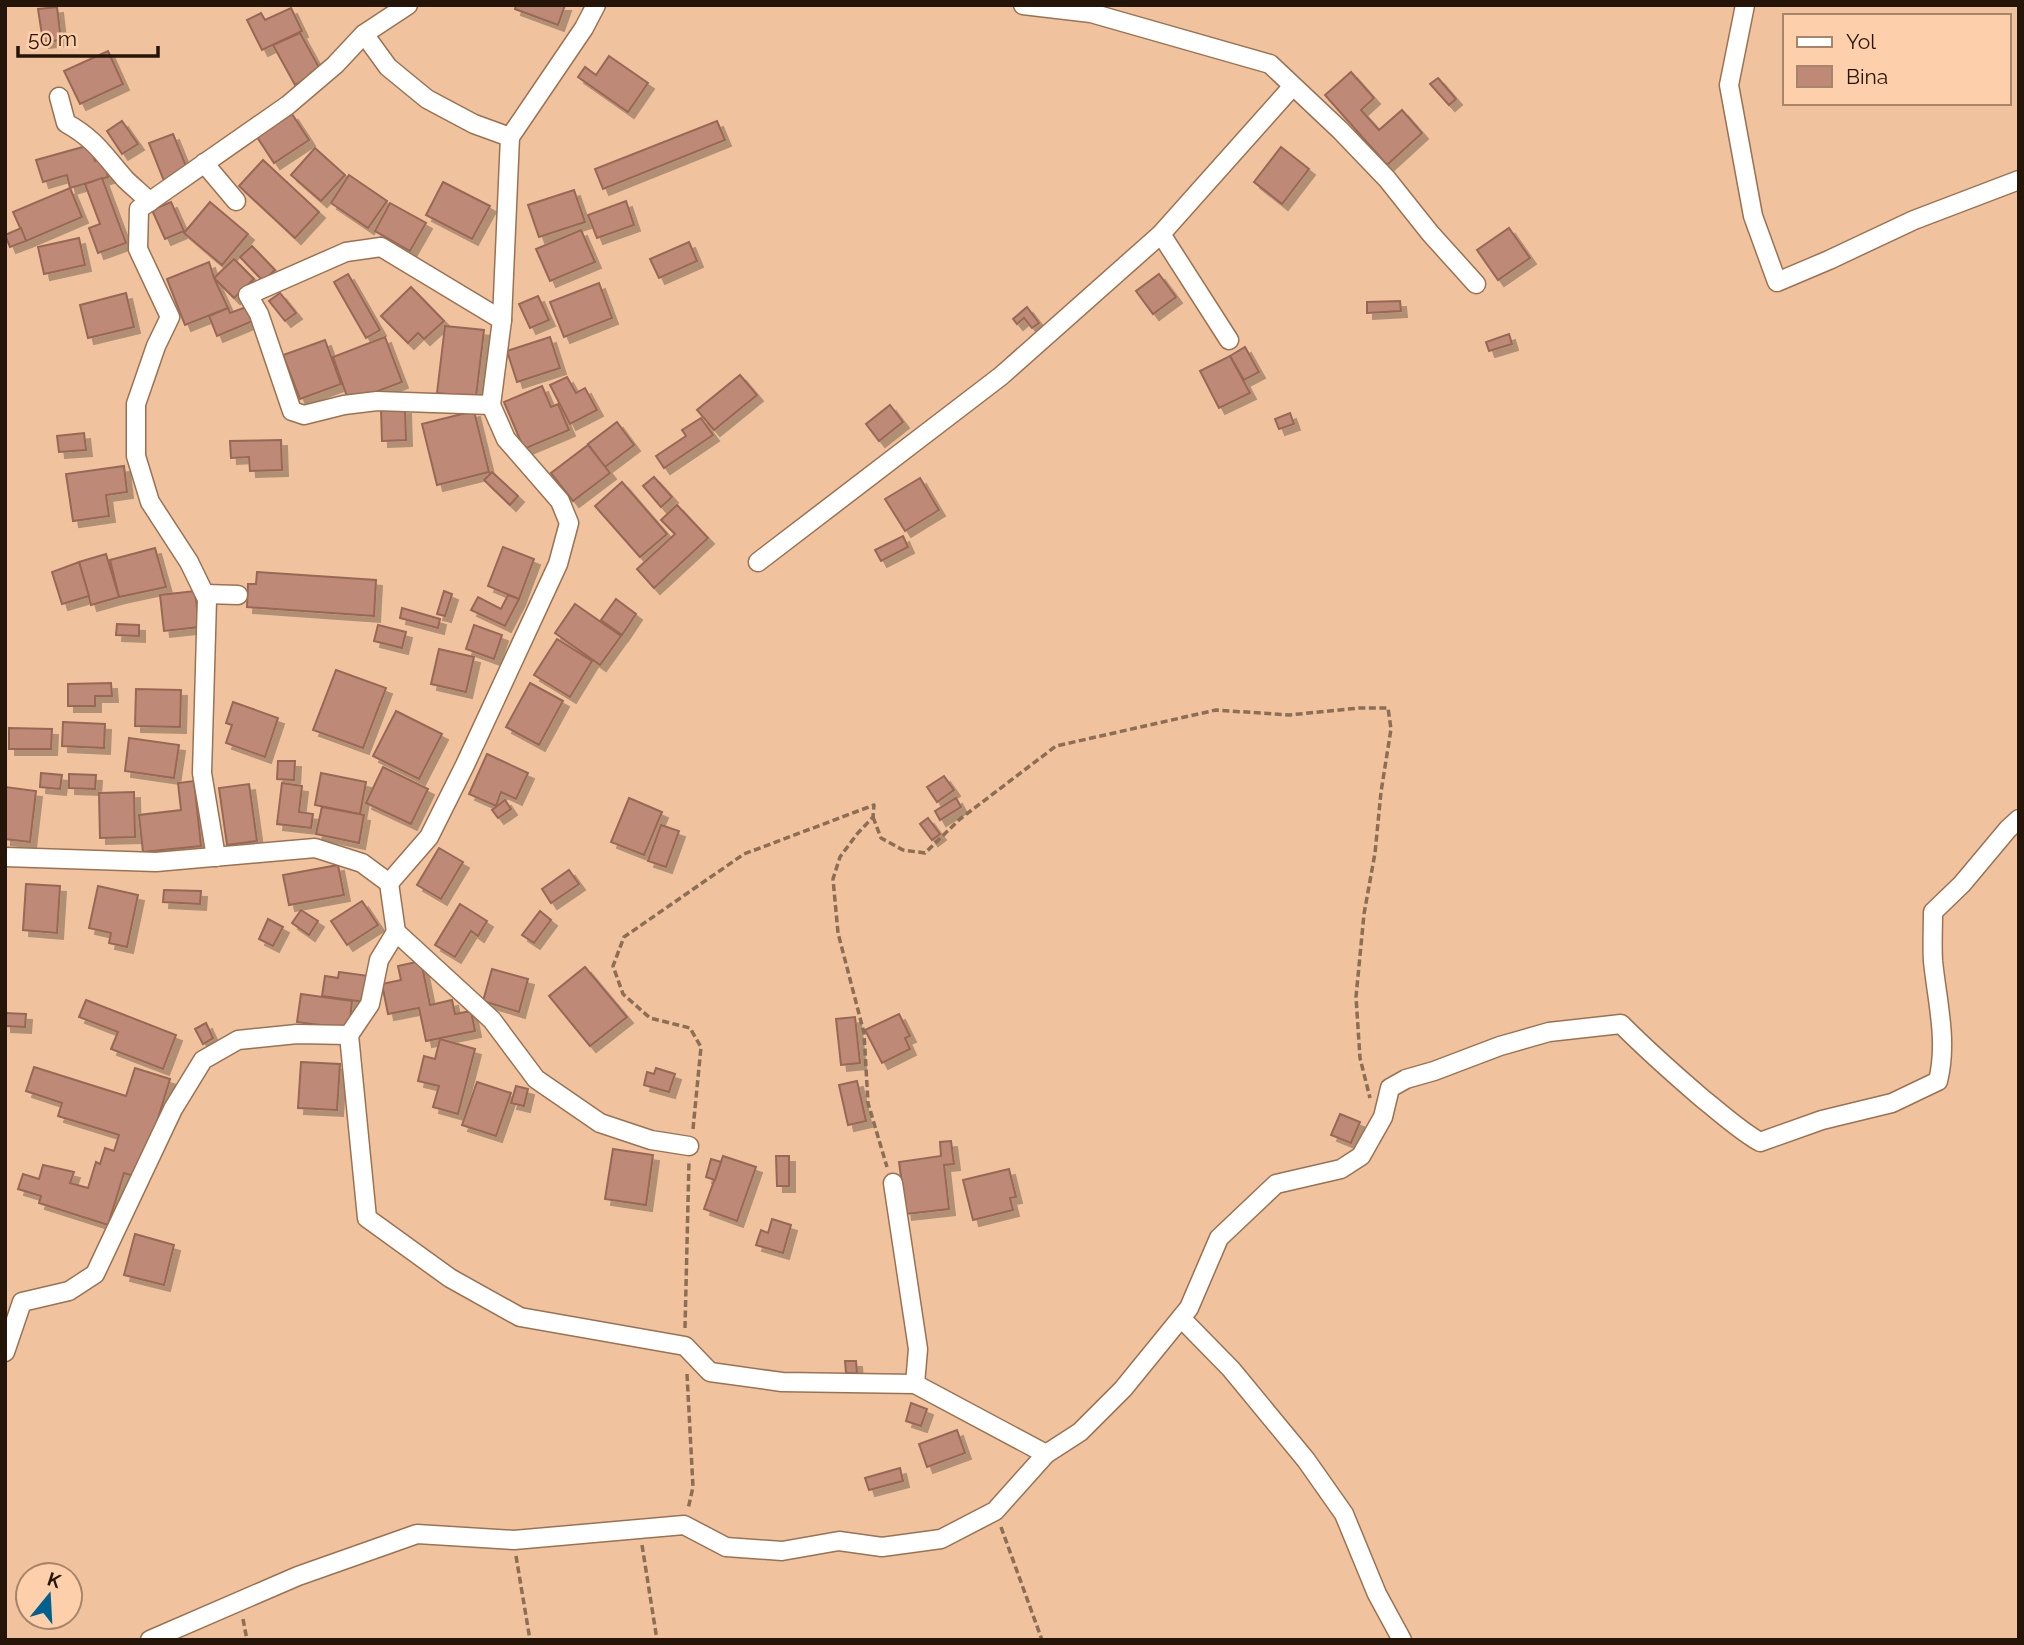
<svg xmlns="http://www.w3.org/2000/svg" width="2024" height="1645" font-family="Raleway,sans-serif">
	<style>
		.building { fill: #be8a77; stroke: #996755; stroke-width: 2; filter: url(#shadow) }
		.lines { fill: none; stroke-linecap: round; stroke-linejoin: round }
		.minor-casing { stroke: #9b7251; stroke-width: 21 }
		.path { stroke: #8c6e54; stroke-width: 3.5; stroke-dasharray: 7 3.5; stroke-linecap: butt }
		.minor { stroke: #fff; stroke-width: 18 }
	</style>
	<defs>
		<filter id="shadow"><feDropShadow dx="6" dy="6" stdDeviation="0" flood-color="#0004"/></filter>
	</defs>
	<rect width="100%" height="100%" fill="#f0c39e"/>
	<g class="building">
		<path d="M516,5H565L558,25L515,9Z"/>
		<path d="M57,7L61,40L43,42L38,9Z"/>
		<path d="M291,8L302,31L262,50L247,20L261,13L265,20Z"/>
		<path d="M300,33L321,71L295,85L273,45Z"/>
		<path d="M108,51L123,84L80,104L64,71Z"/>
		<path d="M609,56L648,83L628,112L578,77L585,67L596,75Z"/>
		<path d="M1351,72L1374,98L1361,110L1379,130L1402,110L1422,133L1387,165L1325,95Z"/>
		<path d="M1438,78L1456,99L1449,105L1430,84Z"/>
		<path d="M292,114L309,140L274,163L257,137Z"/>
		<path d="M122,121L138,144L122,154L107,131Z"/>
		<path d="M717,121L725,140L603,189L595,169Z"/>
		<path d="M173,134L188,171L164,181L149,143Z"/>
		<path d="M90,145L95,161L103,159L108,177L70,188L67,175L43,182L36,160Z"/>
		<path d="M1281,147L1309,169L1282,204L1254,182Z"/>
		<path d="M315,148L345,175L321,201L291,175Z"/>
		<path d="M263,160L319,212L295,238L239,186Z"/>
		<path d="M349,175L387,201L368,228L331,203Z"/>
		<path d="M102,178L126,243L98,253L89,228L100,224L85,184Z"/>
		<path d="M443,182L490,206L472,239L426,215Z"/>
		<path d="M70,188L82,217L26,241L13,212Z"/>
		<path d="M574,190L585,222L539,237L528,205Z"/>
		<path d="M626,201L634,225L597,238L588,215Z"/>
		<path d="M171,202L184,231L165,239L152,210Z"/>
		<path d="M210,202L248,234L222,265L184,233Z"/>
		<path d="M390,203L426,223L410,251L375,231Z"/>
		<path d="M21,228L26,241L10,247L5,235Z"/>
		<path d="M1509,228L1530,258L1498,280L1477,250Z"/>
		<path d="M581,230L595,262L550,281L536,249Z"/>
		<path d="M79,238L85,265L44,274L38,247Z"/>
		<path d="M689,242L697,261L659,278L650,259Z"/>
		<path d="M252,246L275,270L263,281L240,257Z"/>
		<path d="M234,259L254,279L234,298L214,278Z"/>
		<path d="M209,262L214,278L228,308L185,325L167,279Z"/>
		<path d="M348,274L380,330L366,338L334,282Z"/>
		<path d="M1159,274L1176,297L1153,314L1136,291Z"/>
		<path d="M599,283L612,318L564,337L550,302Z"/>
		<path d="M411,287L444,321L424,339L418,333L408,343L381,316Z"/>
		<path d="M126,293L134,327L88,338L80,305Z"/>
		<path d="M280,293L296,313L285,321L269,301Z"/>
		<path d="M538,296L549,320L530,328L519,304Z"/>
		<path d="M1400,301L1401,311L1367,313V302Z"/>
		<path d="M249,306L255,320L217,336L209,316L228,308L230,313Z"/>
		<path d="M1027,307L1039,323L1032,328L1024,318L1017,324L1013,319Z"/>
		<path d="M445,326L484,330L476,397L437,393Z"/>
		<path d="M1509,334L1512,344L1489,351L1486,342Z"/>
		<path d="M385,337L402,382L349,402L333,357Z"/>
		<path d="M550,337L560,368L517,382L507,351Z"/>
		<path d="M325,340L341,384L300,399L283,355Z"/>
		<path d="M1245,347L1259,372L1244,380L1230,356Z"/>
		<path d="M1230,356L1250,393L1219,408L1200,371Z"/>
		<path d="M740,375L757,395L714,430L697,410Z"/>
		<path d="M567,377L576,393L585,388L597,410L570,424L550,385Z"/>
		<path d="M542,386L551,407L558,404L569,430L524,449L504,402Z"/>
		<path d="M890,405L903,422L879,441L866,424Z"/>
		<path d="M405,408L406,440L382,441L381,409Z"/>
		<path d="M474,411L489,472L437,485L422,424Z"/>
		<path d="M1290,413L1294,424L1279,429L1275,419Z"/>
		<path d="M701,418L713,435L664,468L656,456L686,436L682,430Z"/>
		<path d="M617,422L634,445L605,467L588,444Z"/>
		<path d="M84,433L86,450L59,452L57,436Z"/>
		<path d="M281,440L282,470L250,471L249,457L231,458L230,441Z"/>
		<path d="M588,445L610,473L573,501L551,473Z"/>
		<path d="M124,466L127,492L106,495L109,516L73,521L66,474Z"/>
		<path d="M492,472L518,496L510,505L484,480Z"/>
		<path d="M654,477L672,497L661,507L643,486Z"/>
		<path d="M920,478L939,510L905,531L885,499Z"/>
		<path d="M622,482L667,534L640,557L595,506Z"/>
		<path d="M677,505L708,538L654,588L637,569L675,534L661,520Z"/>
		<path d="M903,536L908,547L881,561L875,550Z"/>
		<path d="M503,547L534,559L519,599L488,586Z"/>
		<path d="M155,548L166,587L119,597L110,560Z"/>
		<path d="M106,554L119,597L91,605L79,562Z"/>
		<path d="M79,562L89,596L62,604L52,572Z"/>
		<path d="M257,572L376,580L374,616L247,607L248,584H256Z"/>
		<path d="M195,591L199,627L164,631L160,595Z"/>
		<path d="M444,591L452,594L445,616L437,614Z"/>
		<path d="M508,595L519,599L505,626L471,610L478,597L501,609Z"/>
		<path d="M616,599L636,614L622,635L601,620Z"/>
		<path d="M575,604L621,636L600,665L555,633Z"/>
		<path d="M402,608L440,619L438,628L400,618Z"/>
		<path d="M117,624L139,625V636L116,635Z"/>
		<path d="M378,625L406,632L402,648L374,641Z"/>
		<path d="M474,625L502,635L494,659L466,649Z"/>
		<path d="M557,639L592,661L570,697L534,675Z"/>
		<path d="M439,649L474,657L466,692L431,684Z"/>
		<path d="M336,670L386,688L363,748L313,730Z"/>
		<path d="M111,683L112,696H95V706H68V684Z"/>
		<path d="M530,683L563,701L539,745L506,727Z"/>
		<path d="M136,689L181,690L180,727L135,726Z"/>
		<path d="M233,702L278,718L265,757L226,743L232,725L226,723Z"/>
		<path d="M396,711L442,734L419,779L373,756Z"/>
		<path d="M63,722L105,724L104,748L62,746Z"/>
		<path d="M9,728L52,729L51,749H9Z"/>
		<path d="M129,738L179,745L174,778L125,771Z"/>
		<path d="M487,754L528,773L516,799L501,792L496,806L469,794Z"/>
		<path d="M278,761H295L294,780L277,779Z"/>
		<path d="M383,767L428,789L411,824L366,803Z"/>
		<path d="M41,773L62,775L60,789L40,787Z"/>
		<path d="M321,773L366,782L360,814L315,805Z"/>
		<path d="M69,774L96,775L95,789L69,788Z"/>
		<path d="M944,776L954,790L937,802L927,787Z"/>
		<path d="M194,781L201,846L143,852L139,815L181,810L178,783Z"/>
		<path d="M282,783L302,786L299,812L313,814L311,828L277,824Z"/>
		<path d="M249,784L257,841L227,845L219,788Z"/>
		<path d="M5,787L36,791L30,842L5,839Z"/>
		<path d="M134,792L135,837L100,838L99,793Z"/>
		<path d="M629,798L662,812L644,855L611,842Z"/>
		<path d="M956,798L961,807L940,820L935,811Z"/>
		<path d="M505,800L511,809L498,818L492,810Z"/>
		<path d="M322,807L364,815L359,843L316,834Z"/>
		<path d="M928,818L940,834L932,840L920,824Z"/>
		<path d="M661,825L679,831L666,867L648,861Z"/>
		<path d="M439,848L463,862L441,899L417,885Z"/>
		<path d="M338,865L344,895L289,905L283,875Z"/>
		<path d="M569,870L579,884L551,903L542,889Z"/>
		<path d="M26,884L60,886L57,933L23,930Z"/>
		<path d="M98,886L138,895L127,947L109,943L111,933L89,928Z"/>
		<path d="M164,890L201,891L200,904L163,902Z"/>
		<path d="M362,901L378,925L347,945L331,921Z"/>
		<path d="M460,904L487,921L478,936L471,931L455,957L435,945Z"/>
		<path d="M301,910L318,921L309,935L292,923Z"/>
		<path d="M540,911L551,920L534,943L522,935Z"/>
		<path d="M268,919L283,927L273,946L259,939Z"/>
		<path d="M421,961L430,1005L452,1000L455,1014L471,1011L475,1031L426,1041L419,1008L388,1014L382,984L401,980L398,966Z"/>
		<path d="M585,967L627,1017L590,1046L549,996Z"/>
		<path d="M492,969L528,979L519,1012L483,1001Z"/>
		<path d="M339,972L369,976L365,1002L322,996L325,976L338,978Z"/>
		<path d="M301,994L352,1001L349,1029L297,1022Z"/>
		<path d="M86,1000L176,1035L163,1069L111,1049L118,1032L79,1017Z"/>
		<path d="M5,1013L26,1014L25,1027L5,1026Z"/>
		<path d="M899,1014L910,1036L905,1038L910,1049L882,1063L865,1030Z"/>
		<path d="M855,1017L860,1063L841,1065L836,1019Z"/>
		<path d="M206,1023L213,1038L203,1044L195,1029Z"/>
		<path d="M440,1039L475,1049L458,1114L433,1107L439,1086L418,1081L424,1056L435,1059Z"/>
		<path d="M301,1062L340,1064L337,1110L298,1108Z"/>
		<path d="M34,1067L126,1096L135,1068L170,1079L140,1178L124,1173L108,1225L39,1203L41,1196L18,1189L23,1174L39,1179L43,1165L74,1172L70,1183L88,1188L96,1162L100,1164L105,1148L114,1151L119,1135L58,1116L62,1103L26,1091Z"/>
		<path d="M656,1068L675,1074L669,1092L644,1085L647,1072L654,1074Z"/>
		<path d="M857,1081L866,1121L848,1125L839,1085Z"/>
		<path d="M477,1082L511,1093L496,1136L462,1125Z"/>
		<path d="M516,1086L528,1089L524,1106L511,1103Z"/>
		<path d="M1340,1114L1360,1122L1351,1143L1331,1135Z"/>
		<path d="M951,1141L954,1164L944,1165L949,1209L906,1214L899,1162L941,1156L940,1142Z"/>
		<path d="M613,1149L653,1155L646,1205L605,1199Z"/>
		<path d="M723,1156L756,1167L737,1221L704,1209Z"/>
		<path d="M776,1156H789V1186H777Z"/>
		<path d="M711,1159L721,1162L715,1180L706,1177Z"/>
		<path d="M1009,1169L1016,1197L1010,1198L1013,1210L973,1220L963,1180Z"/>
		<path d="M772,1219L791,1225L783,1253L756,1245L761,1230L768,1233Z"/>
		<path d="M135,1234L174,1245L164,1285L124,1275Z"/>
		<path d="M845,1361H856L857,1373H846Z"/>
		<path d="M911,1403L927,1409L921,1426L906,1421Z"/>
		<path d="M957,1430L965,1453L927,1467L919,1444Z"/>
		<path d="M900,1468L903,1481L869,1490L865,1478Z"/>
	</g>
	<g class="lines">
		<defs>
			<g id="minor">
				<path d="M1023,5L1091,13L1270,64L1340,130L1387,179L1430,233L1476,284"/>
				<path d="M1745,5L1729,85L1753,216L1777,282L1829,260L1914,220L2019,180"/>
				<path d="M364,34L388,67L427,99L474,124L510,137"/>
				<path d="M59,97L66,123C95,139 104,155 125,179C133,187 142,194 150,202"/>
				<path d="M204,163L236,201"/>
				<path d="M1161,234L1229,340"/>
				<path d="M491,405L377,401L344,405L304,415L292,411L259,314L248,295L346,252L381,247L502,320"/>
				<path d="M758,562L1001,376L1161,234L1292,87"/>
				<path d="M205,594L238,595"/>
				<path d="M5,857L156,862L315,848L362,863L389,883L396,932L492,1020L536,1079L600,1123L651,1140L689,1146"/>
				<path d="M216,857L202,773L207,599L189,562L150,502L136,456V404L156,346L170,317L138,249L139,209L288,105L335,65L364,34L408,5"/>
				<path d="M389,883L429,837L465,765L558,564L569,523L560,501L506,439L491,405L502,320L510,137L584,28L596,5"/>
				<path d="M349,1035L367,1218L450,1278L520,1317L685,1346L710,1372L782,1382L915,1384L1046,1454"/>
				<path d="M893,1183L918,1349L915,1384"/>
				<path d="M1181,1318L1231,1369L1306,1460L1344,1514L1377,1594L1402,1640"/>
				<path d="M5,1352L22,1302L69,1291L95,1274L173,1109L203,1060L238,1040L297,1034L349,1035L370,1004L379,960L396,932"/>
				<path d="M150,1640L298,1576L417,1534L514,1540L684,1525L726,1547L782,1551L839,1541L882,1547L941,1539L995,1511L1046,1454L1080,1432L1123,1389L1189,1308L1219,1238L1276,1184L1341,1169L1361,1156L1383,1117L1390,1088L1406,1079L1434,1071L1500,1046L1549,1032L1621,1024C1648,1051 1675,1075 1703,1099C1722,1114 1739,1130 1760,1142L1822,1120L1892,1103L1938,1081C1948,1041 1937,1001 1933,961C1932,945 1933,928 1933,912L1962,884L2008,829L2019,819"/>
			</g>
		</defs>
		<use href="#minor" class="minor-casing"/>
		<g class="path">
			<path d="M873,817L881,838L903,850L925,853L960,819L1056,746L1216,710L1289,715L1359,708H1388L1391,729L1381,792L1375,853L1364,914L1356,997L1360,1058L1370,1098"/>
			<path d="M693,1129L701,1047L690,1028L650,1018L623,994L613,966L624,937L744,854L874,805L873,817L857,834L840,857L833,879L838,933L864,1033L868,1103L887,1167"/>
			<path d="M685,1328L689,1161"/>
			<path d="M687,1374L693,1487L688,1509"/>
			<path d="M1001,1527L1042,1640"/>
			<path d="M642,1545L657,1640"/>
			<path d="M516,1556L530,1640"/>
			<path d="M243,1619L247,1640"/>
		</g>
		<use href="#minor" class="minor"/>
	</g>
	<rect width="2024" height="1645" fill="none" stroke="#251508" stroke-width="14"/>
	<rect x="1783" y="14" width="228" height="91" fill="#fdcfab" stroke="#a7856a" stroke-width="2"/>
	<rect x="1797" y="37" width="35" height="10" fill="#ffffff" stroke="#a7856a" stroke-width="2"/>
	<text x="1846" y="49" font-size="21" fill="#251508">Yol</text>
	<rect x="1797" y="66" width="35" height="21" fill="#be8a77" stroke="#a7856a" stroke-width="2"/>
	<text x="1846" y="84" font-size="21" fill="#251508">Bina</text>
	<g transform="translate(49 1596) rotate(18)"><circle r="33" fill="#fdcfab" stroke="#a7856a" stroke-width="2"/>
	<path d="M0-5L12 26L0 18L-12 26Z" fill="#006090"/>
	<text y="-10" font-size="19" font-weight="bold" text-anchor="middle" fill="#251508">K</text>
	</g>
	<path d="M18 46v10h140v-10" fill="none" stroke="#251508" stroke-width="3.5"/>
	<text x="28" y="46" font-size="21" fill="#251508" stroke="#fdcfab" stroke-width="5" paint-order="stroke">50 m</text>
</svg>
